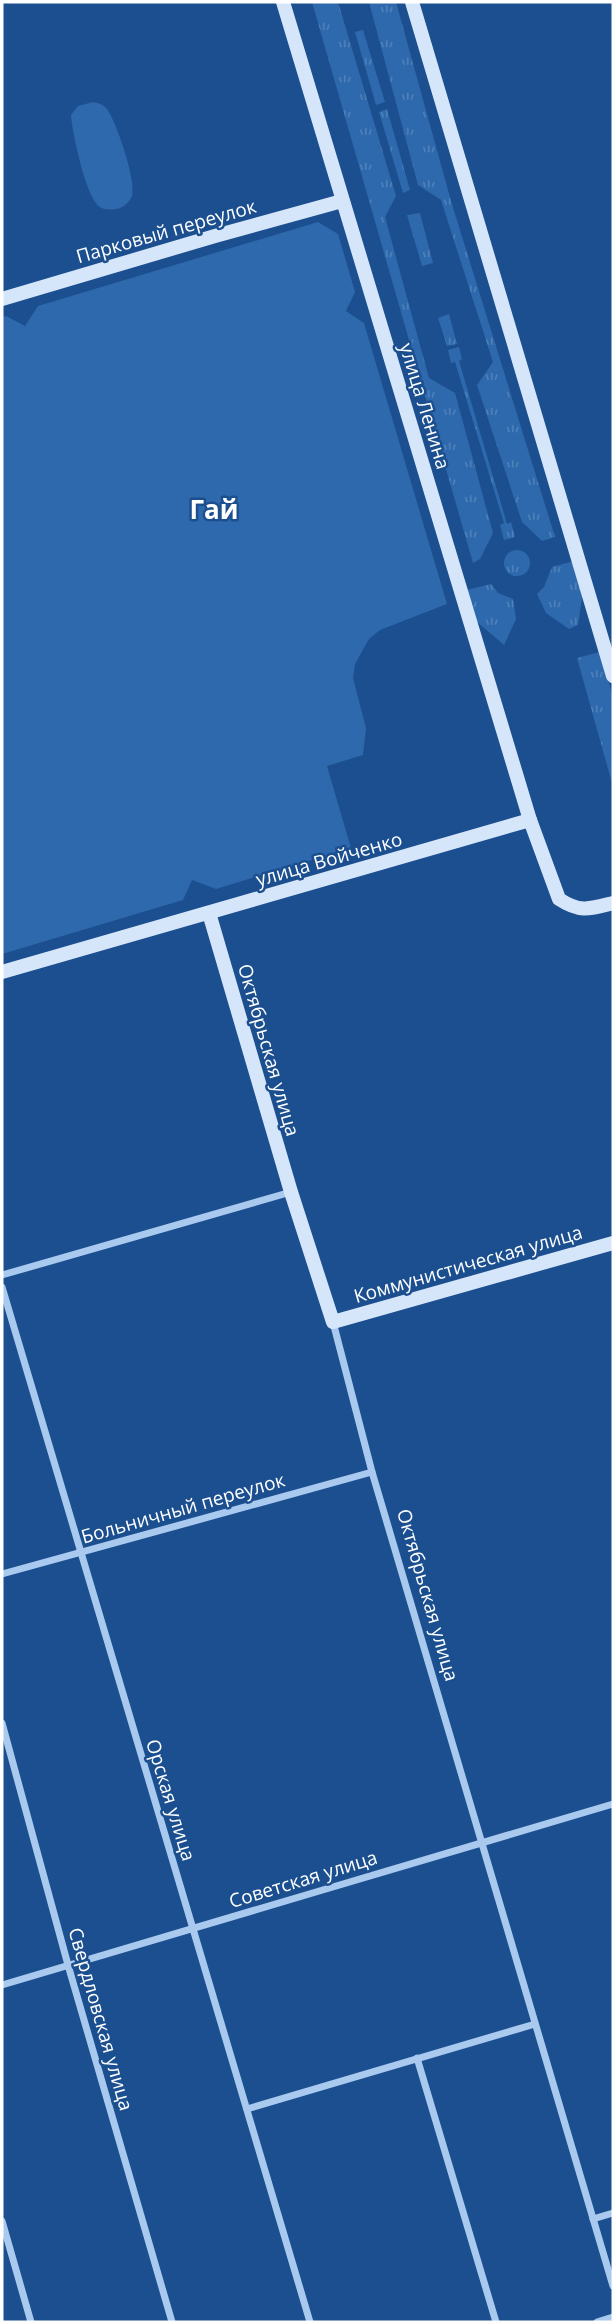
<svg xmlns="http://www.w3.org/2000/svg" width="615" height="2324" font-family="'Open Sans',sans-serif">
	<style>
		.grass { fill: url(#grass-tufts) }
		.park { fill: #2e69ad }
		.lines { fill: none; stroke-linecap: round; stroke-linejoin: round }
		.street { stroke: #a9c9ee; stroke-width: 7 }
		.secondary { stroke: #d6e6fa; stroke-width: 14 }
		.labels { text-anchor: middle; stroke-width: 5; stroke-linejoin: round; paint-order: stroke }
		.street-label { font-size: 19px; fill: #fff; stroke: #1b4f8f }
		.district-label { font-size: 26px; font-weight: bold; fill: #fff; stroke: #1b4f8f }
	</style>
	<defs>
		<pattern id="grass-tufts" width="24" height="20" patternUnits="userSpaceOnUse" patternTransform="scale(1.75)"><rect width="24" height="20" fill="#2e69ad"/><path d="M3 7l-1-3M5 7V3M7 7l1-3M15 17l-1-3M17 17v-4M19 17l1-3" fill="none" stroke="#4d80b9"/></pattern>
	</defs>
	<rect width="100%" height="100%" fill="#1b4f8f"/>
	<g class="grass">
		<path d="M312,2H338L396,196L385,217L429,378L455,393L493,533L480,559L473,563Z"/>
		<path d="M369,2H396L451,201L555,537L542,541L522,522L477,385L493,362L441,200L418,185Z"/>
		<path d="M363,30L385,102L376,105L355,32Z"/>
		<path d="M387,109L410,190L403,193L379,112Z"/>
		<path d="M420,213L433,263L422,266L407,215Z"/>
		<path d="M449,314L457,344L447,346L438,318Z"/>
		<path d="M459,347L462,359L459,361L507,524L511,522L515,537L504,540L500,525L504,523L455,362L451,363L448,350Z"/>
		<circle cx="517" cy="563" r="13"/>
		<path d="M574,561L583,591L578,625L569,629L546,613L537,594L544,587L552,567Z"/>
		<path d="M491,584L498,593L513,599L516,619L504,645L476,621L467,590Z"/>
		<path d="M600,652L613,697L612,783L577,658Z"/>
	</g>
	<g class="park">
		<path d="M93,102C98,103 103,104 107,109C116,121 137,182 132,196C129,203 123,208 116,209C112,210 104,210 100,207C86,198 72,132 71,115L78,106Z"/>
		<path d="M318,222L338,234L355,292L346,311L364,323L447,604L380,630L369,639L355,664L353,678L366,728L363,755L327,766L351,848L216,889L192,880L183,900L2,954V317L6,316L25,326L38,306Z"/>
	</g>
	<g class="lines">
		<g class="street">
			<path d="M2,1275L291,1192"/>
			<path d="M2,1287L310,2322"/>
			<path d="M333,1322L372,1472L613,2286"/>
			<path d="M2,1574L372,1472"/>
			<path d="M2,1723L68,1965L172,2322"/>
			<path d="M2,1985C206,1925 409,1864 613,1804"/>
			<path d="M417,2058L496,2322"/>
			<path d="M247,2109L535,2024"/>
			<path d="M593,2219L613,2213"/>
			<path d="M2,2221L31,2322"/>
			<path d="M597,2322L613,2317"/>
		</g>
		<g class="secondary">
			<path d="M283,2L530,820L559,899C580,913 590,909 613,903"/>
			<path d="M412,2L613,676"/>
			<path d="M2,299L215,236L342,201"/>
			<path d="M209,913L291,1192L333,1322L613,1243"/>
			<path d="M2,972L530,820"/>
		</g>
	</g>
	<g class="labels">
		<g class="street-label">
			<text transform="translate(166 231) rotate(-16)" y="7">Парковый переулок</text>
			<text transform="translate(425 406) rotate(73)" y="7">улица Ленина</text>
			<text transform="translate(329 859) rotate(-16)" y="7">улица Войченко</text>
			<text transform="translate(269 1050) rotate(74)" y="7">Октябрьская улица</text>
			<text transform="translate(468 1264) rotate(-16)" y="7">Коммунистическая улица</text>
			<text transform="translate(183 1508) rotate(-16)" y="7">Больничный переулок</text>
			<text transform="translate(428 1595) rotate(74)" y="7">Октябрьская улица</text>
			<text transform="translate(171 1800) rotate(73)" y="7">Орская улица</text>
			<text transform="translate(303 1879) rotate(-17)" y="7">Советская улица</text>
			<text transform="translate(101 2019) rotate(74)" y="7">Свердловская улица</text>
		</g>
		<g class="district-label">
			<text x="214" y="519">Гай</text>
		</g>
	</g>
	<rect width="615" height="2324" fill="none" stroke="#ffffff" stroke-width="7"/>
</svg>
